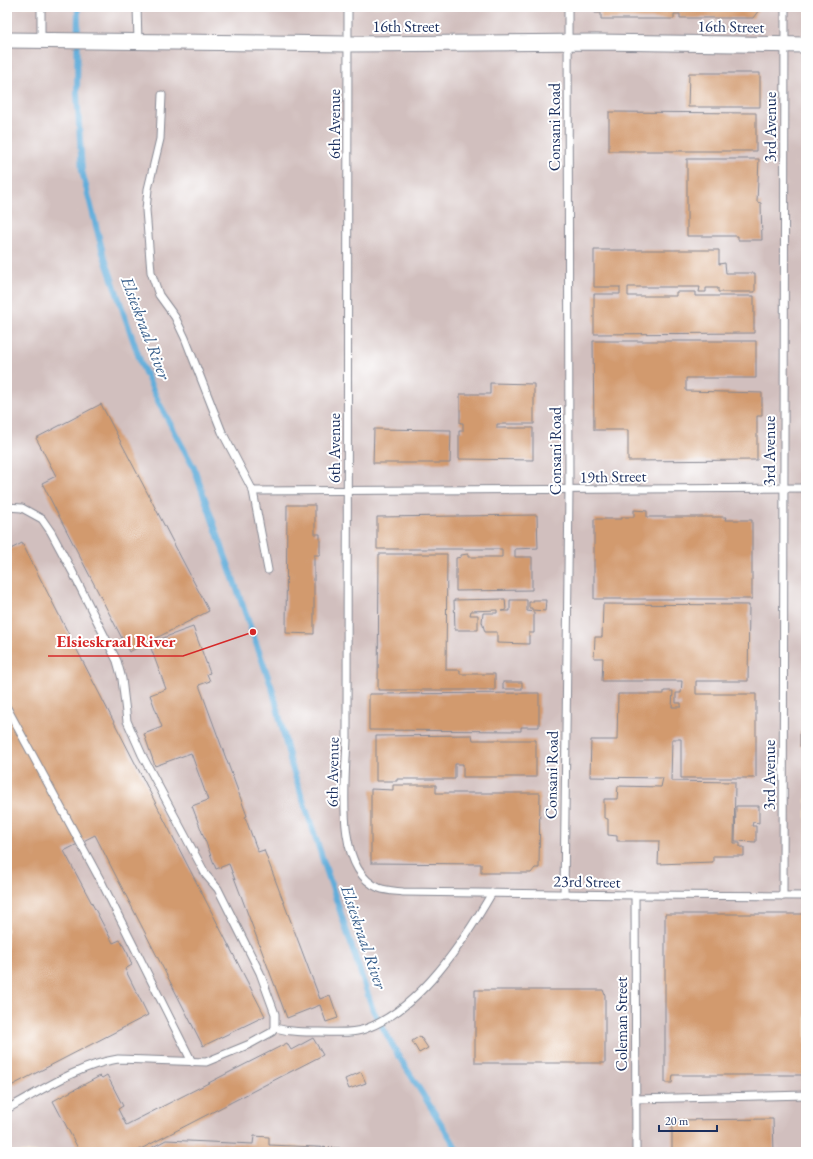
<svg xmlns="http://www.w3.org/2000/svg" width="813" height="1159" font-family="'EB Garamond',serif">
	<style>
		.industrial { fill: #d1bfbe }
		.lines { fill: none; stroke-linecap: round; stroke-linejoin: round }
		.stream { stroke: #62adda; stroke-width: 6 }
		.building { fill: #d29a6e }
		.lane-casing { stroke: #878892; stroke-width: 9 }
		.street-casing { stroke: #878892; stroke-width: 17 }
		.lane { stroke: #fff; stroke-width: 7 }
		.street { stroke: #fff; stroke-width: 15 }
		.labels { text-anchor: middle; stroke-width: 4; stroke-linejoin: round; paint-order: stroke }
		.street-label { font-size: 16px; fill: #1b2f5e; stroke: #fff }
		.water-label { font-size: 17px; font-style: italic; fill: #345b89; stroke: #fff }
		.leader { fill: none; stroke: #d62828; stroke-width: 1.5 }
		.callout-dot { fill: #d62828; stroke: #fff; stroke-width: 1.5 }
		.callout-label { font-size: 17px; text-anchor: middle; font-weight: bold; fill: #d62828; stroke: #fff; stroke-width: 4; stroke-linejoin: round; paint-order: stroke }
	</style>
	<rect width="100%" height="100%" fill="#fff"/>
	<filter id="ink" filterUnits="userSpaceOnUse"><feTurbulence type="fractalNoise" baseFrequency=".025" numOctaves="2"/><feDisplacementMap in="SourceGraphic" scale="8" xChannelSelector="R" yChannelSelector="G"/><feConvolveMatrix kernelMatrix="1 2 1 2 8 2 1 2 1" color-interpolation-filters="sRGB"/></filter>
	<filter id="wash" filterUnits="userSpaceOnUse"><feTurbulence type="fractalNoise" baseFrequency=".012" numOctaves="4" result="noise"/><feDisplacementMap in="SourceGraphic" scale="16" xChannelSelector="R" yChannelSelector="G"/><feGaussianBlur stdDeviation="0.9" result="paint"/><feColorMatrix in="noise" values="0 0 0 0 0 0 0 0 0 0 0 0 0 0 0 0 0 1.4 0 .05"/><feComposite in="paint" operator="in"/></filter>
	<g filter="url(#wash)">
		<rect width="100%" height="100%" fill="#f3e1c6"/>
		<rect class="industrial" x="7" y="7" width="799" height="1145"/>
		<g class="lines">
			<path class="stream" d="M78,7L77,93L82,171L103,253L142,366L159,403L194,468L273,691L291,764L373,1010L398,1055L459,1152"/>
		</g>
		<g id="blocks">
			<g class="building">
				<path d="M595,7H759V10L753,18H680V14H674V19H601V13H595Z"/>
				<path d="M689,73H760V107H688Z"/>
				<path d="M609,112L756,113V151H609Z"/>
				<path d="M687,159H759L757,202L761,203L762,240H738V236H687Z"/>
				<path d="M594,250H719V264L725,263L726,273H755V292H718V288H706V292H699L700,287H628V296H676V292H695V296H754V333L594,334V294H620V287H594Z"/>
				<path d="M593,341H756V378H686V391L762,393V416H757V460L628,461V430H594Z"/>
				<path d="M490,383L534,384V424H497V428H533V460L459,459V431H463V423H460V394H490Z"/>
				<path d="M101,404L209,611L129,652L42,483L56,476L36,438Z"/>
				<path d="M374,429L451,430L450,463H373Z"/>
				<path d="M287,505H315V534H320V555H314V634L286,633Z"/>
				<path d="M634,510L647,511V517H726L725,520H752V599H594V519H622V517H634Z"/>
				<path d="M537,515L538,548L515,549V557H532V590L456,591V558L461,557V555L468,554V557H502V549H377V517Z"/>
				<path d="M22,543L265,1016L203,1046L95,835L64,851L113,943L120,940L128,954L132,965L125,969L148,1015L7,1088V551Z"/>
				<path d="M379,554H447L446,670H460V674H495V690H378Z"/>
				<path d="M505,599L506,610L501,611H510V600H527V611L534,612V633H529V644L497,643V632H485L482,622L483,613H497V610L471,611L470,615H478V630H455L454,600Z"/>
				<path d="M533,600H546L545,611L532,610V608H529V602H533Z"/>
				<path d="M603,604L749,605L748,681H696V694H756V778H681V739H672L671,781L735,782L734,843H740V847H744V856H713V862L658,864L659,841H617V836L608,835V819L604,818V799H617L618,786L661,787L663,778L590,777L591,740H617L618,694H664V691H673L672,707H681V703H676V693H681L682,681H602L603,658H594L595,637H602Z"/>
				<path d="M193,627L210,673L207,674L210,681L199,685L238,791L247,816L245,817L258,852L264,850L320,999L330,995L338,1018L326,1022L320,1005L287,1018L229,864L216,869L192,806L208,800L191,753L155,766L144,734L162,727L150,695L166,689L149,643Z"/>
				<rect x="503" y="682" width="19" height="7"/>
				<path d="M539,693V727H521V731L369,730V694Z"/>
				<rect x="800" y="732" width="6" height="14"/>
				<path d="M472,735L473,740H536V777H463V764H455V779H397V781H376V736Z"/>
				<path d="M393,785H436V793H540L539,868H535L531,873H481V864L371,863V789L393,790Z"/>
				<path d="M736,806H759V823L753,822L752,826H756V842L735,841Z"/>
				<path d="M665,914H806V1075H673L672,1083H665Z"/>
				<path d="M475,990H603L605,995V1063H475Z"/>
				<path d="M420,1036L428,1048L419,1053L412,1041Z"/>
				<path d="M313,1038L323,1055L135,1152H80L53,1101L100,1076L102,1078L107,1075L123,1106L118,1109L126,1125L287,1043L291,1050Z"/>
				<path d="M361,1072L366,1083L349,1089L345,1079Z"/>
				<path d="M773,1119L774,1152H672V1120Z"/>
				<path d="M254,1136L269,1137V1145L340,1148V1150H349V1152H151V1148L166,1140L253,1144Z"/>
			</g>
		</g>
	</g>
	<g filter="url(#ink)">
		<use href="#blocks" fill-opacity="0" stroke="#878892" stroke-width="1"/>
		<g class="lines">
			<defs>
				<g id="lane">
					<path d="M41,7V40"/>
					<path d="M137,7L138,41"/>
					<path d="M348,7L347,738C346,778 333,869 379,888C387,891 395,891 403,892L635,895L806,896"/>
					<path d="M162,95L160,139L148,189L146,210L151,272L159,295L175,317L185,338L222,432L253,491L806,488"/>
					<path d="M253,491L268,570"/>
					<path d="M7,507L22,508L42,519L51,532L72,571L117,661L122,679L127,721L142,755L206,875L218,889L260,973L275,1014V1028L272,1032L250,1044L206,1062L118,1059C79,1065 42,1090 7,1109"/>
					<path d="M7,708L103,885L192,1062"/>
					<path d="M564,894L569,491L568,7"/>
					<path d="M635,895L636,1152"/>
					<path d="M783,896L785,7"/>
					<path d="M275,1028C290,1032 304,1032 320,1032C334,1032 351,1034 365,1029C420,1009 464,941 492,893"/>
					<path d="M636,1099L806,1095"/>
				</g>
				<path id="street" d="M7,40L348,44L597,42L806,45"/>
			</defs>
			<use href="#lane" class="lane-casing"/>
			<use href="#street" class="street-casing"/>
			<use href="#lane" class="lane"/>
			<use href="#street" class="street"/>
		</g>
	</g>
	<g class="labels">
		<g class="street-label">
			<text x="406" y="32">16th Street</text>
			<text transform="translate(731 26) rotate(1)" y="6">16th Street</text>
			<text transform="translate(334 124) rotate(-90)" y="6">6th Avenue</text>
			<text transform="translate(554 127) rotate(-90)" y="6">Consani Road</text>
			<text transform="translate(770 127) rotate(-90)" y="6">3rd Avenue</text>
			<text transform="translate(334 448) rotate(-90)" y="6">6th Avenue</text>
			<text transform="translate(555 451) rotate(-90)" y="6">Consani Road</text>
			<text transform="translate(769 451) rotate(-90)" y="6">3rd Avenue</text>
			<text transform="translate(613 476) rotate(-1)" y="6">19th Street</text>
			<text transform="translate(332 772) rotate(-89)" y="6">6th Avenue</text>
			<text transform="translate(551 775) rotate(-89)" y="6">Consani Road</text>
			<text transform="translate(769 775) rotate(-90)" y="6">3rd Avenue</text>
			<text transform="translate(587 881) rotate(1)" y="6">23rd Street</text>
			<text transform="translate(621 1024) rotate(-90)" y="6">Coleman Street</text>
		</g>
		<g class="water-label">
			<text transform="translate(146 328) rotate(69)" y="6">Elsieskraal River</text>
			<text transform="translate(364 937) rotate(71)" y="6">Elsieskraal River</text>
		</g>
	</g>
	<path class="leader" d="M253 632L183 656H48"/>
	<circle class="callout-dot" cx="253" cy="632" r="4"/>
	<g class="callout-label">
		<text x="116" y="647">Elsieskraal River</text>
	</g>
	<rect width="813" height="1159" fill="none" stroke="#fff" stroke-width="24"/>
	<path d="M659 1125v6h58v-6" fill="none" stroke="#1b2f5e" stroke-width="2"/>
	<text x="665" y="1125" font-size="12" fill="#1b2f5e" stroke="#ffffff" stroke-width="3" paint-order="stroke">20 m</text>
</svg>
